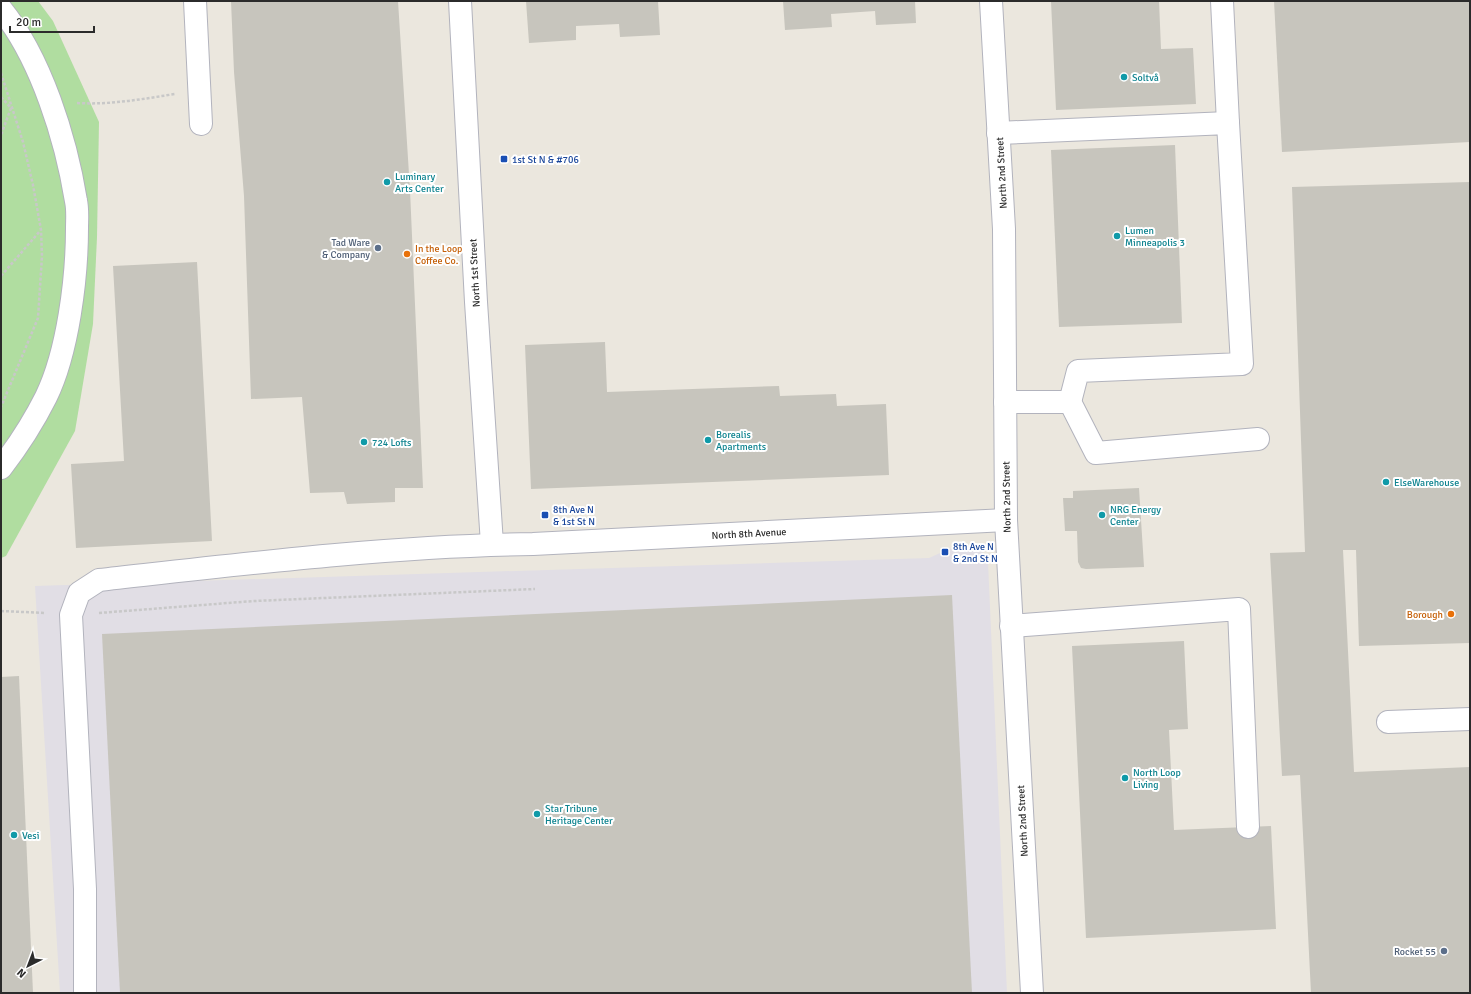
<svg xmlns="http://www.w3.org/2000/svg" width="1471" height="994" font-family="Signika,sans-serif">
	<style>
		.industrial { fill: #e1dee5 }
		.green { fill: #b0dda0 }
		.building { fill: #c7c5bd }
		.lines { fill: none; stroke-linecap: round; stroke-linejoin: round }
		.minor-casing { stroke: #b2b3bd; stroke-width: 24 }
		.path { stroke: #c8c8c8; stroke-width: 2.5; stroke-dasharray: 3 2; stroke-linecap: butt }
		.minor { stroke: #fff; stroke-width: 22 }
		.culture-dot { fill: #0f9aa8; stroke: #fff; stroke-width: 1.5 }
		.transit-dot { fill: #1a4fb4; stroke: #fff; stroke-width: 1.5 }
		.service-dot { fill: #5c6f8a; stroke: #fff; stroke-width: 1.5 }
		.food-dot { fill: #e8710a; stroke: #fff; stroke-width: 1.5 }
		.labels { text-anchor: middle; stroke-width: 4; stroke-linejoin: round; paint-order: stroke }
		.culture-label { font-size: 10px; fill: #0d838f; stroke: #fff; text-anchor: start }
		.transit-label { font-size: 10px; fill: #164399; stroke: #fff; text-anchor: start }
		.street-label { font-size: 10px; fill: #2b2b2b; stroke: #fff }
		.service-label { font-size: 10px; fill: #4e5e75; stroke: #fff; text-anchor: end }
		.food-label { font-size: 10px; fill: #c56008; stroke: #fff; text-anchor: start }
	</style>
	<rect width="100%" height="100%" fill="#ebe7de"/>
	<path class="industrial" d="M973,547L983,553L988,562L1007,993H60L35,586L929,558L949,549Z"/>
	<path class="green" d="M1,1H38L53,21L99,122L97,237L93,324L75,431L6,556L1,558Z"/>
	<g class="building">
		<path d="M231,1H398L410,190L423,488H395V502L347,504L344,492L310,493L302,397L251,399L244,196L234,72Z"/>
		<path d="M526,1H658L660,35L620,37L619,24L576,26V40L529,43Z"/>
		<path d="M783,1H915L916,23L876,25L875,11L831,14L832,27L785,30Z"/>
		<path d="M1051,1H1159L1161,49L1193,48L1196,104L1056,110Z"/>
		<path d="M1274,1H1470V142L1282,152Z"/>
		<path d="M1175,145L1182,323L1059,327L1051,150Z"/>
		<path d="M1470,182V643L1359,646L1356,550H1343L1354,772L1470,767V993H1311L1300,775L1282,776L1270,553L1305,552L1292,187Z"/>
		<path d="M197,262L212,541L76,548L71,464L124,461L113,266Z"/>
		<path d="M605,342L607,392L779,386L780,396L836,394L837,406L886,404L889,475L531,489L525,345Z"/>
		<path d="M1139,488L1144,567L1086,569L1081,568L1078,562L1077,531H1065L1063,498H1073V491Z"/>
		<path d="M952,595L972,993H120L102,634Z"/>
		<path d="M1184,641L1188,729L1169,730L1174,830L1271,826L1276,929L1086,938L1072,646Z"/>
		<path d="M19,676L33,993H1V677Z"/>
	</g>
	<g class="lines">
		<defs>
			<g id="minor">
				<path d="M195,1L201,124"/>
				<path d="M460,1L476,302L492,544"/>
				<path d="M991,1L1004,229L1006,520L1032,993"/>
				<path d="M1222,1L1228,123"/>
				<path d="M1,9C41,58 66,139 76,201C78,210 77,220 77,228C77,278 68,352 46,397C34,421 18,446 1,468"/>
				<path d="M998,133L1228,123L1242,364L1078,371L1070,402H1005"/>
				<path d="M1070,402L1096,453L1258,439"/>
				<path d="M1011,626L1239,609L1248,827"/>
				<path d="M1388,722L1470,719"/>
				<path d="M85,993V889L71,615L79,593L99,580C243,564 388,546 533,544L1006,520"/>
			</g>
		</defs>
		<use href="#minor" class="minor-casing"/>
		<g class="path">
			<path d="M1,73L23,142L33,185L41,230L42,256L38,318L1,407"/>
			<path d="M1,97L11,108L1,135"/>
			<path d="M77,103C111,105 142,99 175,94"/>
			<path d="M1,276L40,231"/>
			<path d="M1,611L46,613"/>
			<path d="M99,613L254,601L535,589"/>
		</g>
		<use href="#minor" class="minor"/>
	</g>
	<g class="culture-dot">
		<circle cx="1124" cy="77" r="4"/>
		<circle cx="387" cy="182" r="4"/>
		<circle cx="1117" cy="236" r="4"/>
		<circle cx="708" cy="440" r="4"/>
		<circle cx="364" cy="442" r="4"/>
		<circle cx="1386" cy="482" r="4"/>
		<circle cx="1102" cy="515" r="4"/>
		<circle cx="1125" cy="778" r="4"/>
		<circle cx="537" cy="814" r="4"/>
		<circle cx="14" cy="835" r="4"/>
	</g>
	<g class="transit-dot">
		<rect x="500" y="155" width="8" height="8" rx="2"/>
		<rect x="541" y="511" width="8" height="8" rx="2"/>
		<rect x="941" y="548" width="8" height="8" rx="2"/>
	</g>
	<g class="service-dot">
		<circle cx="378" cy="248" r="4"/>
		<circle cx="1444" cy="951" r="4"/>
	</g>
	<g class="food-dot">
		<circle cx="407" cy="254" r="4"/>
		<circle cx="1451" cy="614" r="4"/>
	</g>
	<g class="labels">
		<g class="culture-label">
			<text x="1132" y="81">Soltvå</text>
			<text x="395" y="180">Luminary<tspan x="395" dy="12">Arts Center</tspan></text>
			<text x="1125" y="234">Lumen<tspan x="1125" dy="12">Minneapolis 3</tspan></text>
			<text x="716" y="438">Borealis<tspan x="716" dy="12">Apartments</tspan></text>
			<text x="372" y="446">724 Lofts</text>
			<text x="1394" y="486">ElseWarehouse</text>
			<text x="1110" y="513">NRG Energy<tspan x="1110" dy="12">Center</tspan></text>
			<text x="1133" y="776">North Loop<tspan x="1133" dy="12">Living</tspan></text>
			<text x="545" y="812">Star Tribune<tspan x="545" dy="12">Heritage Center</tspan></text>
			<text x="22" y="839">Vesi</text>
		</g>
		<g class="transit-label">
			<text x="512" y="163">1st St N &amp; #706</text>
			<text x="553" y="513">8th Ave N<tspan x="553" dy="12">&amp; 1st St N</tspan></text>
			<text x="953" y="550">8th Ave N<tspan x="953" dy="12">&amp; 2nd St N</tspan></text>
		</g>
		<g class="street-label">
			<text transform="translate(1001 173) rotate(-93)" y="4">North 2nd Street</text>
			<text transform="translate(474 273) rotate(-93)" y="4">North 1st Street</text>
			<text transform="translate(1006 497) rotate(-91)" y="4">North 2nd Street</text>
			<text transform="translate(749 533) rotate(-3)" y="4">North 8th Avenue</text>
			<text transform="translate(1022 821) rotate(-93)" y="4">North 2nd Street</text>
		</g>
		<g class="service-label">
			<text x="370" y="246">Tad Ware<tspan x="370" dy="12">&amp; Company</tspan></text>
			<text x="1436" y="955">Rocket 55</text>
		</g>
		<g class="food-label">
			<text x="415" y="252">In the Loop<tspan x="415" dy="12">Coffee Co.</tspan></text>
			<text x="1443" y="618" text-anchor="end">Borough</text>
		</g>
	</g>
	<rect width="1471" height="994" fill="none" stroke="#2b2b2b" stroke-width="4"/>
	<g transform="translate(28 966) rotate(222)" stroke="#ffffff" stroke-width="3" paint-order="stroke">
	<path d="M0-3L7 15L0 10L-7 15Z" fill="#2b2b2b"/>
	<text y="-6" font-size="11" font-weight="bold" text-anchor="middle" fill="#2b2b2b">N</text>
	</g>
	<path d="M10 26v6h84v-6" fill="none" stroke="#2b2b2b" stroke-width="2"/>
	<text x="16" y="26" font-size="12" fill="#2b2b2b" stroke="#ffffff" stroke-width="3" paint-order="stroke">20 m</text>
</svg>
